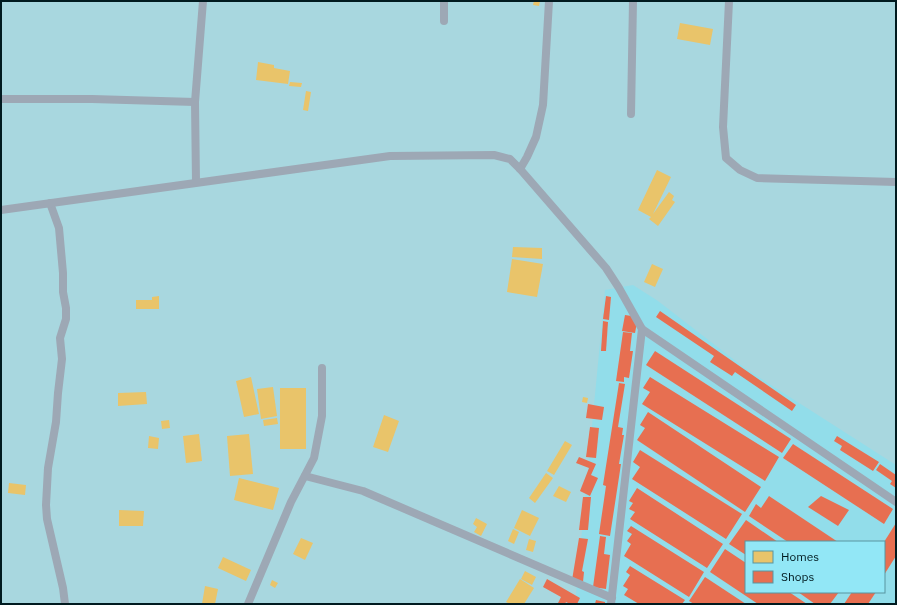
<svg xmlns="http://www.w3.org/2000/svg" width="897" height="605" font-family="'IBM Plex Sans',sans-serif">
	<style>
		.built { fill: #92ddea; fill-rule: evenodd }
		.homes { fill: #e9c46a }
		.shops { fill: #e76f51 }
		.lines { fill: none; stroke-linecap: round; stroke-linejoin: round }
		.minor { stroke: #9da8b5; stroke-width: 8 }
	</style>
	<rect width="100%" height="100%" fill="#a8d7df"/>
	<path class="built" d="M633,285L658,301L746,369L896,465V604H575L605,290ZM746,542H884V592H746Z"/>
	<g class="homes">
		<path d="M534,1H540L539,6L533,5Z"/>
		<path d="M680,23L713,29L710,45L677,39Z"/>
		<path d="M258,62L274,65V68L290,71L288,84L256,80Z"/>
		<path d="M290,82L302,83L301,87L289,86Z"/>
		<path d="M306,91L311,92L308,111L303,110Z"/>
		<path d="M657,170L671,177L653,214L669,192L674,196L672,200L675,202L658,226L649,219L651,217L638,210Z"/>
		<path d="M513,247L542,248V259L512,257Z"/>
		<path d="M512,259L543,264L537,297L507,292Z"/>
		<path d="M652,264L663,269L655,287L644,282Z"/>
		<path d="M159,296V309H136V300H152V297Z"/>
		<path d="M251,377L259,414L244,417L236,381Z"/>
		<path d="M273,387L277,416L261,419L257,389Z"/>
		<rect x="280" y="388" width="26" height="61"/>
		<path d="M146,392L147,404L118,406V393Z"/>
		<path d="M583,397L588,398L587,403L582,402Z"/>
		<path d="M384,415L399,421L388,452L373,447Z"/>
		<path d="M277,418L278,424L264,426L263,420Z"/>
		<path d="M169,420L170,428L162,429L161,421Z"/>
		<path d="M199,434L202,461L186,463L183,436Z"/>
		<path d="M249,434L253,474L230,476L227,436Z"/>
		<path d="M149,436L159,438L158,449L148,448Z"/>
		<path d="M565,441L572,445L554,475L547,471Z"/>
		<path d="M546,473L553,478L535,503L529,498Z"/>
		<path d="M239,478L279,488L273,510L234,500Z"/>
		<path d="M9,483L26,485L25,495L8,493Z"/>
		<path d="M559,486L571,492L566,502L553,496Z"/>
		<path d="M119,510L144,511L143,526H119Z"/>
		<path d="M522,510L539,518L530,536L514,528Z"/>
		<path d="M476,518L487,524L481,536L474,532L477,527L473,524Z"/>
		<path d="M513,529L519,532L514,544L508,541Z"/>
		<path d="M301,538L313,543L305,560L293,554Z"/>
		<path d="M529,539L536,541L533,552L526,550Z"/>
		<path d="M223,557L251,570L246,581L218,568Z"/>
		<path d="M525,571L536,577L532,585L521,579Z"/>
		<path d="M520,579L534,588L524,604H510L506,602Z"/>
		<path d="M272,580L278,583L275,588L270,585Z"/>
		<path d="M205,586L218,589L215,604H202Z"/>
	</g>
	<g class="shops">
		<path d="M606,296L611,297L609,320L603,319Z"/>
		<path d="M660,311L796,405L792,411L735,372L732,376L710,362L714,356L656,317Z"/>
		<path d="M625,315L638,317L635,333L622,331Z"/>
		<path d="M603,321L608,322L606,351H601Z"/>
		<path d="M623,332L632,333L630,351H633L629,378L624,377V382L616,381Z"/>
		<path d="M655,351L791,439L782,453L646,365Z"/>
		<path d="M650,377L779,457L765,481L642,404L650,392L643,388Z"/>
		<path d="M619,383L625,384L618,427L623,428L622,435H624L619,464H621L610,536L599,534L606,486L603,485Z"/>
		<path d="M588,404L604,407L602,420L586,418Z"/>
		<path d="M648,412L761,487L745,512L637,440L645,428L640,425Z"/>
		<path d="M590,427L599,428L596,458L586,457Z"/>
		<path d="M837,436L879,462L873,471L840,450L842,446L834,441Z"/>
		<path d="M793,444L893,509L884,524L783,458Z"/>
		<path d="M640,450L742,514L726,539L632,479L640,467L633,462Z"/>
		<path d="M579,457L596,464L591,475L598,478L590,496L580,491L589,468L576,463Z"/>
		<path d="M880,464L896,475V488L890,484L892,481L876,470Z"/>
		<path d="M637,488L723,544L707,568L630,519L635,512L629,509L633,503L629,501Z"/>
		<path d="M769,496L838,542H788L749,516L756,504L761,508Z"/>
		<path d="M821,496L849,510L838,526L808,507Z"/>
		<path d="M583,497H591L588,530H579Z"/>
		<path d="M746,520L778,542H746V555L729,544Z"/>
		<path d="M896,523V556L884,575V542Z"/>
		<path d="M631,526L704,572L689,597L624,556L631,544L627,541L632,534L627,531Z"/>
		<path d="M600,536L606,537L604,554L610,555L606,589L593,587Z"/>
		<path d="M579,538L588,539L582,571L584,572L583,582L572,580Z"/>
		<path d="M725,549L746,563V592H789L807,604H758L710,572Z"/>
		<path d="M630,566L685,600L682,604H639L624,595L628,589L623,586L630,575L626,572Z"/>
		<path d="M705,577L746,604H694L689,601Z"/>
		<path d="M547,579L580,598L577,604H570L566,602L565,604L558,603L561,597L543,587Z"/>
		<path d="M798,592H839L830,604H815Z"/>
		<path d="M852,592H876L868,604H844Z"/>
		<path d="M596,600L605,602V604H595Z"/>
	</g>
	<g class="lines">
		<g class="minor">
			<path d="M444,1V21"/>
			<path d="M729,1L723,127L726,158L740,170L757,178L896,182"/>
			<path d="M1,99H92L195,102"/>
			<path d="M631,114L633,1"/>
			<path d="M520,169L527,157L536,137L543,105L549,1"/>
			<path d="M196,182L195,102L203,1"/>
			<path d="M50,203L59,228L63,273V292L66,308V319L60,338L62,359L58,393L56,422L48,468L46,505L47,519L63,588L65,604"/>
			<path d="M1,210L390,156L494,155L510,159L520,169L606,268L619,288L642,329"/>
			<path d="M305,476L363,491L612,598"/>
			<path d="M248,604L291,502L314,458L322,416V368"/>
			<path d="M611,604L642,329L896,502"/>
		</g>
	</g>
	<rect width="897" height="605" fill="none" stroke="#001a1f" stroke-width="4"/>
	<rect x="745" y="541" width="140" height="52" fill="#92e7f6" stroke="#5895a0"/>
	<rect x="753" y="551" width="20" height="12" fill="#e9c46a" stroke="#5895a0"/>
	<text x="781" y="561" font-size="12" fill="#001a1f">Homes</text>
	<rect x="753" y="571" width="20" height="12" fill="#e76f51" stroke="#5895a0"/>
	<text x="781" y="581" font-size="12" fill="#001a1f">Shops</text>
</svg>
